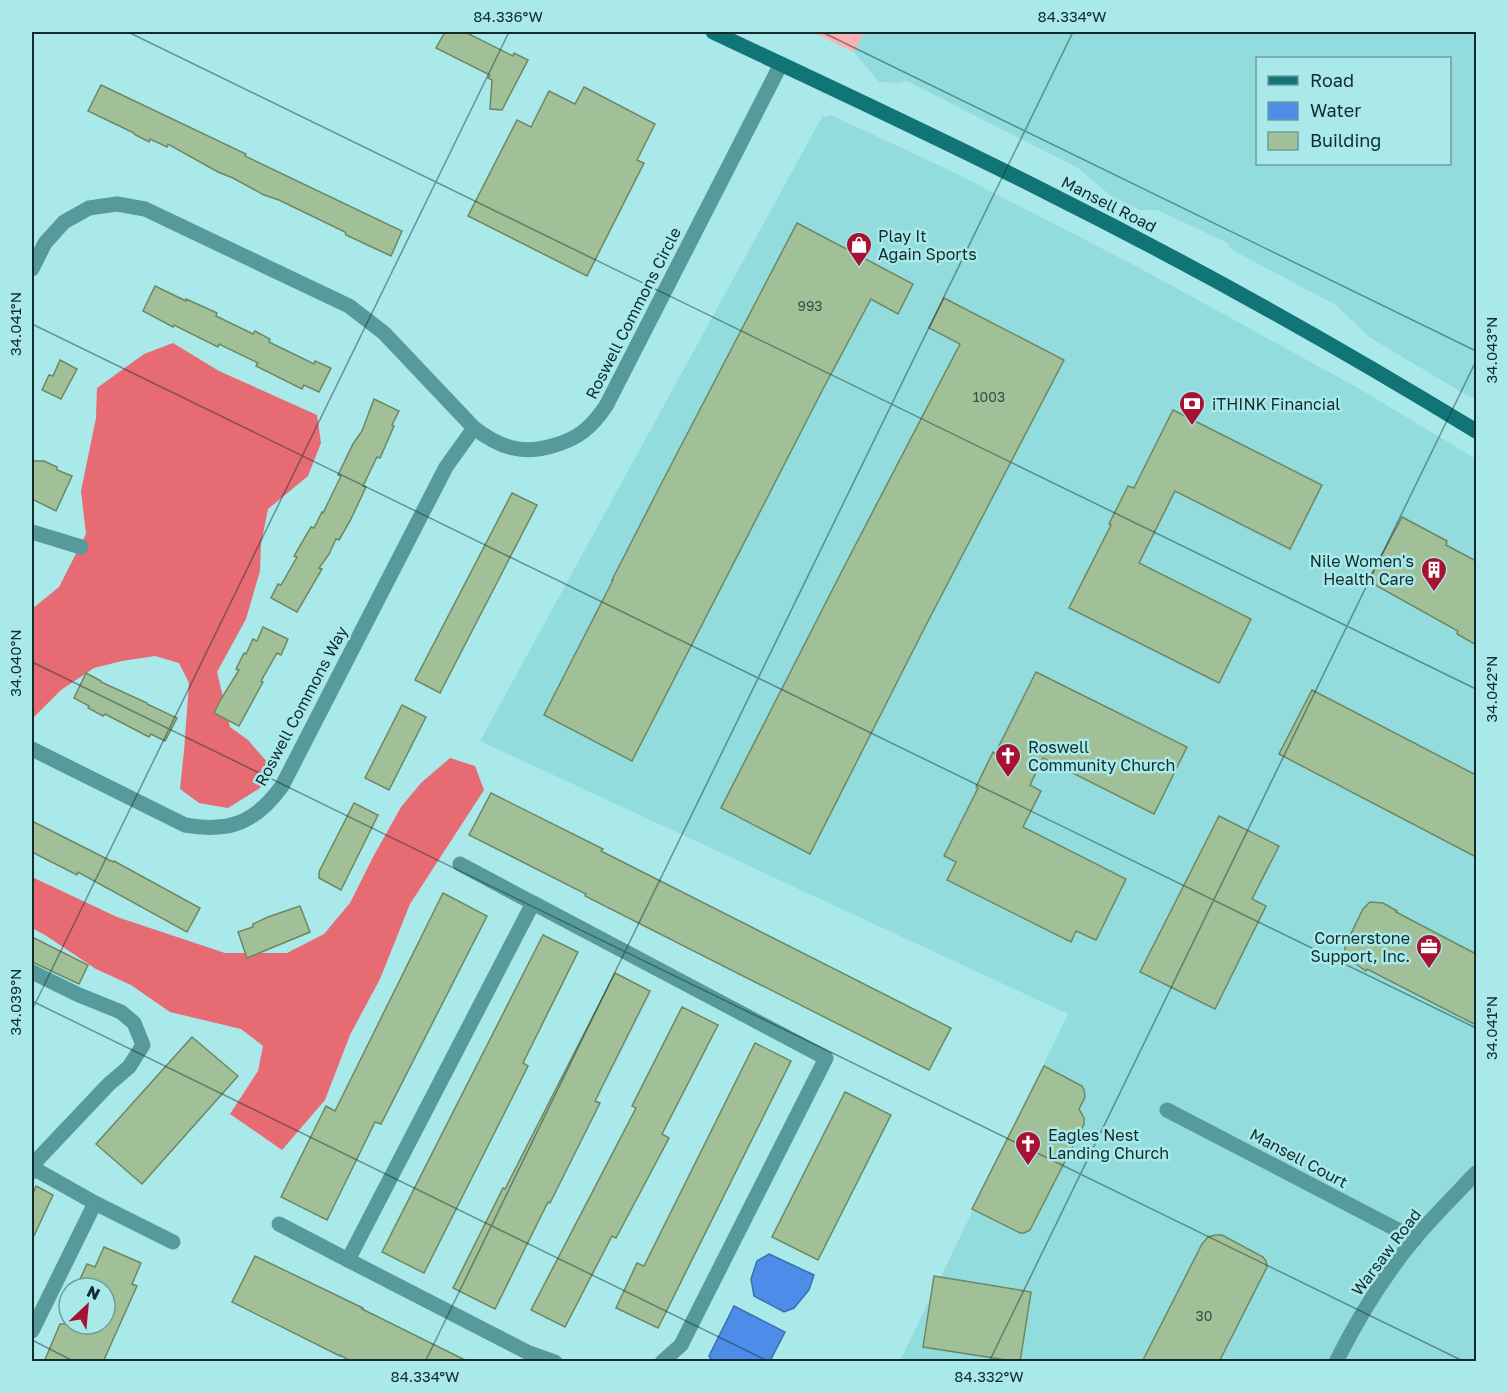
<svg xmlns="http://www.w3.org/2000/svg" width="1508" height="1393" font-family="'Golos Text',sans-serif">
	<style>
		.built { fill: #93dcdd; fill-rule: evenodd }
		.green { fill: #f9b3b4 }
		.forest { fill: #e66b73 }
		.water { fill: #4d8ce9; stroke: #3b6fb1; stroke-width: 1.5 }
		.building { fill: #a2c098; stroke: #6c8863; stroke-width: 1.5 }
		.lines { fill: none; stroke-linecap: round; stroke-linejoin: round }
		.minor { stroke: #569a9b; stroke-width: 15 }
		.tertiary { stroke: #569a9b; stroke-width: 15 }
		.secondary { stroke: #117578; stroke-width: 15 }
		.ticks { fill: none; stroke: #122c2d; stroke-width: 1.5; stroke-opacity: 0.45 }
		.labels { text-anchor: middle; stroke-width: 5; stroke-linejoin: round; paint-order: stroke }
		.number-label { font-size: 14px; fill: #365148 }
		.street-label { font-size: 16px; fill: #122c2d; stroke: #a9e9ea }
		.poi-label { font-size: 16px; fill: #122c2d; stroke: #a9e9ea; text-anchor: start }
		.neatline { fill: none; stroke: #122c2d; stroke-width: 2 }
		.ticks-label { font-size: 15px; text-anchor: middle; fill: #122c2d }
	</style>
	<rect width="100%" height="100%" fill="#a9e9ea"/>
	<g class="built">
		<path d="M864,32H1476V399L1468,396L1369,337L1336,305L1234,251L1229,247L1228,243L1157,210H1140L1111,196L1078,168L907,81L898,83L879,82L854,52ZM1258,58H1450V164H1258Z"/>
		<path d="M831,115L953,172L1134,265L1358,388L1476,459V1361H900L1068,1014L480,741L822,117Z"/>
	</g>
	<path class="green" d="M812,32H864L854,52Z"/>
	<g class="forest">
		<path d="M173,343L219,371L317,415L321,443L308,476L268,509L261,544L260,571L246,619L217,672L230,727L248,740L268,763L260,788L228,808L199,803L180,789L184,751L189,683L179,663L155,656L122,661L94,668L61,690L32,719V609L59,587L86,534L81,491L96,418L97,388L144,354Z"/>
		<path d="M450,758L475,766L484,790L410,904L380,979L350,1035L325,1100L282,1150L230,1114L258,1071L263,1046L241,1029L170,1012L131,985L96,969L45,935L32,928V877L117,917L225,953H287L324,934L350,903L373,857L401,807L421,783Z"/>
	</g>
	<g class="water">
		<path d="M769,1254L814,1275L809,1290L794,1308L784,1312L754,1296L751,1279L757,1261Z"/>
		<path d="M734,1306L785,1332L770,1361H712L709,1356Z"/>
	</g>
	<g class="building">
		<path d="M445,32H465L513,56L514,53L528,60L502,110L490,109L492,80L488,78L490,75L436,48Z"/>
		<path d="M101,85L246,154L245,156L402,231L391,256L346,235L345,232L279,200L264,195L233,178L218,172L168,144L167,147L150,139L149,142L134,134V133L88,111Z"/>
		<path d="M584,87L655,124L637,160L644,163L587,276L468,216L517,120L531,127L549,91L575,104Z"/>
		<path d="M797,223L913,284L898,314L871,299L823,389L632,761L544,715L613,580H612L658,490Z"/>
		<path d="M155,286L186,301V299L217,313L216,316L253,334L255,331L270,339L269,342L314,364L315,361L331,368L319,392L304,385L302,389L256,366L258,363L219,344L218,347L174,325L173,327L143,311Z"/>
		<path d="M944,298L1064,360L925,627L810,854L721,808L845,565L960,344L929,328Z"/>
		<path d="M60,360L77,369L61,399L42,390L49,375L53,376Z"/>
		<path d="M374,399L399,411L392,425L394,426L380,458L377,457L363,486L366,487L350,521L339,540L336,539L329,554L319,568L322,569L297,612L271,598L278,584L281,585L297,557L294,556L311,527L314,528L322,512L323,513L341,476L338,475L353,444L362,431Z"/>
		<path d="M1173,410L1322,485L1290,549L1175,491L1139,563L1251,619L1219,683L1069,608L1111,525L1109,524L1128,486L1134,488Z"/>
		<path d="M32,461H44L57,467V470L72,476L56,511L32,499Z"/>
		<path d="M512,493L537,505L440,693L415,680Z"/>
		<path d="M1402,517L1447,541L1446,545L1476,561V645L1457,634L1458,631L1368,581Z"/>
		<path d="M263,627L288,639L281,655L277,653L261,681L263,682L239,726L214,713L221,699L239,670L236,669L244,653L246,654L253,639L257,641Z"/>
		<path d="M1036,672L1187,747L1154,814L1043,758L1030,785L1041,791L1023,827L1126,879L1096,940L1076,931L1071,942L947,880L956,862L944,856L978,788L976,787L993,752L995,754Z"/>
		<path d="M86,673L101,681V682L147,703V704L177,718L165,741L151,734L149,737L105,714L103,716L88,708L89,706L74,698Z"/>
		<path d="M1312,690L1476,775V857L1279,754Z"/>
		<path d="M402,705L426,717L389,790L365,778Z"/>
		<path d="M491,793L603,849L601,851L951,1028L929,1070L585,896L586,894L469,835Z"/>
		<path d="M354,803L378,815L341,890L319,878V872Z"/>
		<path d="M1219,816L1279,846L1252,899L1266,906L1215,1009L1140,972Z"/>
		<path d="M32,821L113,862L114,861L200,908L187,932L78,872L77,875L32,852Z"/>
		<path d="M443,893L487,916L381,1124L375,1122L327,1220L281,1197L326,1106L335,1111Z"/>
		<path d="M1370,902L1383,903L1397,911L1396,912L1476,954V1025L1367,969L1366,971L1347,958L1345,955V946L1363,909Z"/>
		<path d="M300,906L310,932L247,958L238,932L253,927V924L268,917Z"/>
		<path d="M543,935L578,952L523,1063L528,1066L424,1273L382,1252Z"/>
		<path d="M32,937L88,965L79,984L32,962Z"/>
		<path d="M615,973L650,991L595,1101L600,1103L550,1203L548,1202L495,1309L453,1288L503,1188L505,1189Z"/>
		<path d="M682,1007L718,1025L662,1134L669,1138L616,1238L612,1236L565,1327L531,1310L636,1108L632,1106Z"/>
		<path d="M192,1037L238,1076L142,1184L96,1144Z"/>
		<path d="M755,1043L791,1061L658,1328L616,1308L637,1263L644,1266Z"/>
		<path d="M1044,1066L1082,1086L1084,1090L1085,1097L1079,1109L1084,1118V1124L1030,1230L1024,1233H1020L972,1209Z"/>
		<path d="M845,1092L891,1115L818,1260L772,1237Z"/>
		<path d="M36,1186L53,1195L32,1240V1196Z"/>
		<path d="M1215,1235H1222L1263,1257L1266,1261L1267,1267L1219,1362H1142L1202,1244L1208,1237Z"/>
		<path d="M104,1247L141,1263L132,1284L137,1286L103,1362H44L60,1324H105V1288H76L87,1264L95,1267Z"/>
		<path d="M255,1256L363,1308L362,1309L469,1362H352L340,1355V1356L232,1302Z"/>
		<path d="M934,1276L1031,1292L1020,1362L923,1347Z"/>
	</g>
	<g class="lines">
		<g class="minor">
			<path d="M32,269L45,243L64,222L89,208L117,204L145,209L349,306L384,333L474,428C499,447 521,455 552,446C578,439 591,428 606,406L781,64"/>
			<path d="M32,532L81,547"/>
			<path d="M32,749L185,825C230,833 256,822 282,786L446,467L474,428"/>
			<path d="M460,864L533,903"/>
			<path d="M32,972L79,995L121,1012L134,1023L143,1045L129,1067L109,1084L38,1159L32,1172"/>
			<path d="M1167,1110L1415,1239"/>
			<path d="M33,1168L95,1203L173,1242"/>
			<path d="M279,1224L348,1260"/>
			<path d="M32,1331L95,1203"/>
			<path d="M555,1362L527,1352L348,1260L533,903L826,1058L681,1345L662,1362"/>
		</g>
		<path class="tertiary" d="M1336,1362C1358,1318 1384,1275 1416,1237C1435,1215 1456,1194 1476,1173"/>
		<path class="secondary" d="M713,32C825,85 938,137 1048,193C1194,266 1337,346 1476,431"/>
	</g>
	<path class="ticks" d="M128,32L1476,689M822,32L1476,351M32,324L1476,1028M32,662L1465,1362M32,1001L770,1362M32,1010L509,32M32,1340L75,1362M425,1362L1073,32M989,1362L1476,361"/>
	<defs>
		<symbol id="shop-pin" viewBox="-11 -11 22 30"><path d="M0 17L-7.5 6A9.5 9.5 0 1 1 7.5 6Z" fill="#a81132" stroke="#a9e9ea"/><path d="M-5-2.5h2.3a2.7 3.5 0 0 1 5.4 0H5L5.5 6h-11ZM-1.5-2.5h3a1.5 2.3 0 0 0-3 0Z" fill="#fff"/></symbol>
		<symbol id="bank-pin" viewBox="-11 -11 22 30"><path d="M0 17L-7.5 6A9.5 9.5 0 1 1 7.5 6Z" fill="#a81132" stroke="#a9e9ea"/><path d="M-6-4H6V4H-6ZM0-2.3a2.3 2.3 0 1 0 0 4.6a2.3 2.3 0 1 0 0-4.6Z" fill="#fff"/></symbol>
		<symbol id="building-pin" viewBox="-11 -11 22 30"><path d="M0 17L-7.5 6A9.5 9.5 0 1 1 7.5 6Z" fill="#a81132" stroke="#a9e9ea"/><path d="M-4-6H4V6H1V3H-1V6H-4ZM-2.5-4.3h1.7v1.8h-1.7ZM.8-4.3h1.7v1.8H.8ZM-2.5-1h1.7V.8h-1.7ZM.8-1h1.7V.8H.8Z" fill="#fff"/></symbol>
		<symbol id="church-pin" viewBox="-11 -11 22 30"><path d="M0 17L-7.5 6A9.5 9.5 0 1 1 7.5 6Z" fill="#a81132" stroke="#a9e9ea"/><path d="M-1.2-6h2.4v3.5h3.3v2.4h-3.3V6h-2.4V-.1h-3.3v-2.4h3.3Z" fill="#fff"/></symbol>
		<symbol id="office-pin" viewBox="-11 -11 22 30"><path d="M0 17L-7.5 6A9.5 9.5 0 1 1 7.5 6Z" fill="#a81132" stroke="#a9e9ea"/><path d="M-6-3h4V-5.5h4V-3h4V5H-6ZM-1-4.5V-3h2v-1.5ZM-6 0V1H6V0Z" fill="#fff"/></symbol>
	</defs>
	<g fill-rule="evenodd">
		<use href="#shop-pin" x="844" y="230" width="30" height="40"/>
		<use href="#bank-pin" x="1177" y="389" width="30" height="40"/>
		<use href="#building-pin" x="1419" y="555" width="30" height="40"/>
		<use href="#church-pin" x="993" y="741" width="30" height="40"/>
		<use href="#office-pin" x="1414" y="932" width="30" height="40"/>
		<use href="#church-pin" x="1013" y="1129" width="30" height="40"/>
	</g>
	<g class="labels">
		<g class="number-label">
			<text x="810" y="311">993</text>
			<text x="989" y="402">1003</text>
			<text x="1204" y="1321">30</text>
		</g>
		<g class="street-label">
			<text transform="translate(1109 204) rotate(27)" y="6">Mansell Road</text>
			<text transform="translate(633 313) rotate(-63)" y="6">Roswell Commons Circle</text>
			<text transform="translate(301 706) rotate(-62)" y="6">Roswell Commons Way</text>
			<text transform="translate(1299 1158) rotate(28)" y="6">Mansell Court</text>
			<text transform="translate(1386 1252) rotate(-53)" y="6">Warsaw Road</text>
		</g>
		<g class="poi-label">
			<text x="878" y="242">Play It<tspan x="878" dy="18">Again Sports</tspan></text>
			<text x="1212" y="410">iTHINK Financial</text>
			<text x="1414" y="567" text-anchor="end">Nile Women's<tspan x="1414" dy="18">Health Care</tspan></text>
			<text x="1028" y="753">Roswell<tspan x="1028" dy="18">Community Church</tspan></text>
			<text x="1410" y="944" text-anchor="end">Cornerstone<tspan x="1410" dy="18">Support, Inc.</tspan></text>
			<text x="1048" y="1141">Eagles Nest<tspan x="1048" dy="18">Landing Church</tspan></text>
		</g>
	</g>
	<rect width="1508" height="1393" fill="none" stroke="#a9e9ea" stroke-width="66"/>
	<rect x="1256" y="57" width="195" height="108" fill="#a9e9ea" stroke="#6d9d9e" stroke-width="1.5"/>
	<rect x="1268" y="76" width="30" height="9" fill="#117578" stroke="#6d9d9e" stroke-width="1.5"/>
	<text x="1310" y="87" font-size="18" fill="#122c2d">Road</text>
	<rect x="1268" y="102" width="30" height="18" fill="#4d8ce9" stroke="#6d9d9e" stroke-width="1.5"/>
	<text x="1310" y="117" font-size="18" fill="#122c2d">Water</text>
	<rect x="1268" y="132" width="30" height="18" fill="#a2c098" stroke="#6d9d9e" stroke-width="1.5"/>
	<text x="1310" y="147" font-size="18" fill="#122c2d">Building</text>
	<g transform="translate(87 1306) rotate(26)"><circle r="28" fill="#a9e9ea" stroke="#6d9d9e" stroke-width="1.5"/>
	<path d="M0-4.5L10 22L0 15L-10 22Z" fill="#a81132"/>
	<text y="-9" font-size="16" font-weight="bold" text-anchor="middle" fill="#122c2d">N</text>
	</g>
	<rect x="33" y="33" width="1442" height="1327" class="neatline"/>
	<g class="ticks-label">
		<text x="508" y="22">84.336°W</text>
		<text x="1072" y="22">84.334°W</text>
		<text transform="translate(16 324) rotate(-90)" y="5">34.041°N</text>
		<text transform="translate(1492 350) rotate(-90)" y="5">34.043°N</text>
		<text transform="translate(16 663) rotate(-90)" y="5">34.040°N</text>
		<text transform="translate(1492 689) rotate(-90)" y="5">34.042°N</text>
		<text transform="translate(16 1002) rotate(-90)" y="5">34.039°N</text>
		<text transform="translate(1492 1028) rotate(-90)" y="5">34.041°N</text>
		<text x="425" y="1382">84.334°W</text>
		<text x="989" y="1382">84.332°W</text>
	</g>
</svg>
